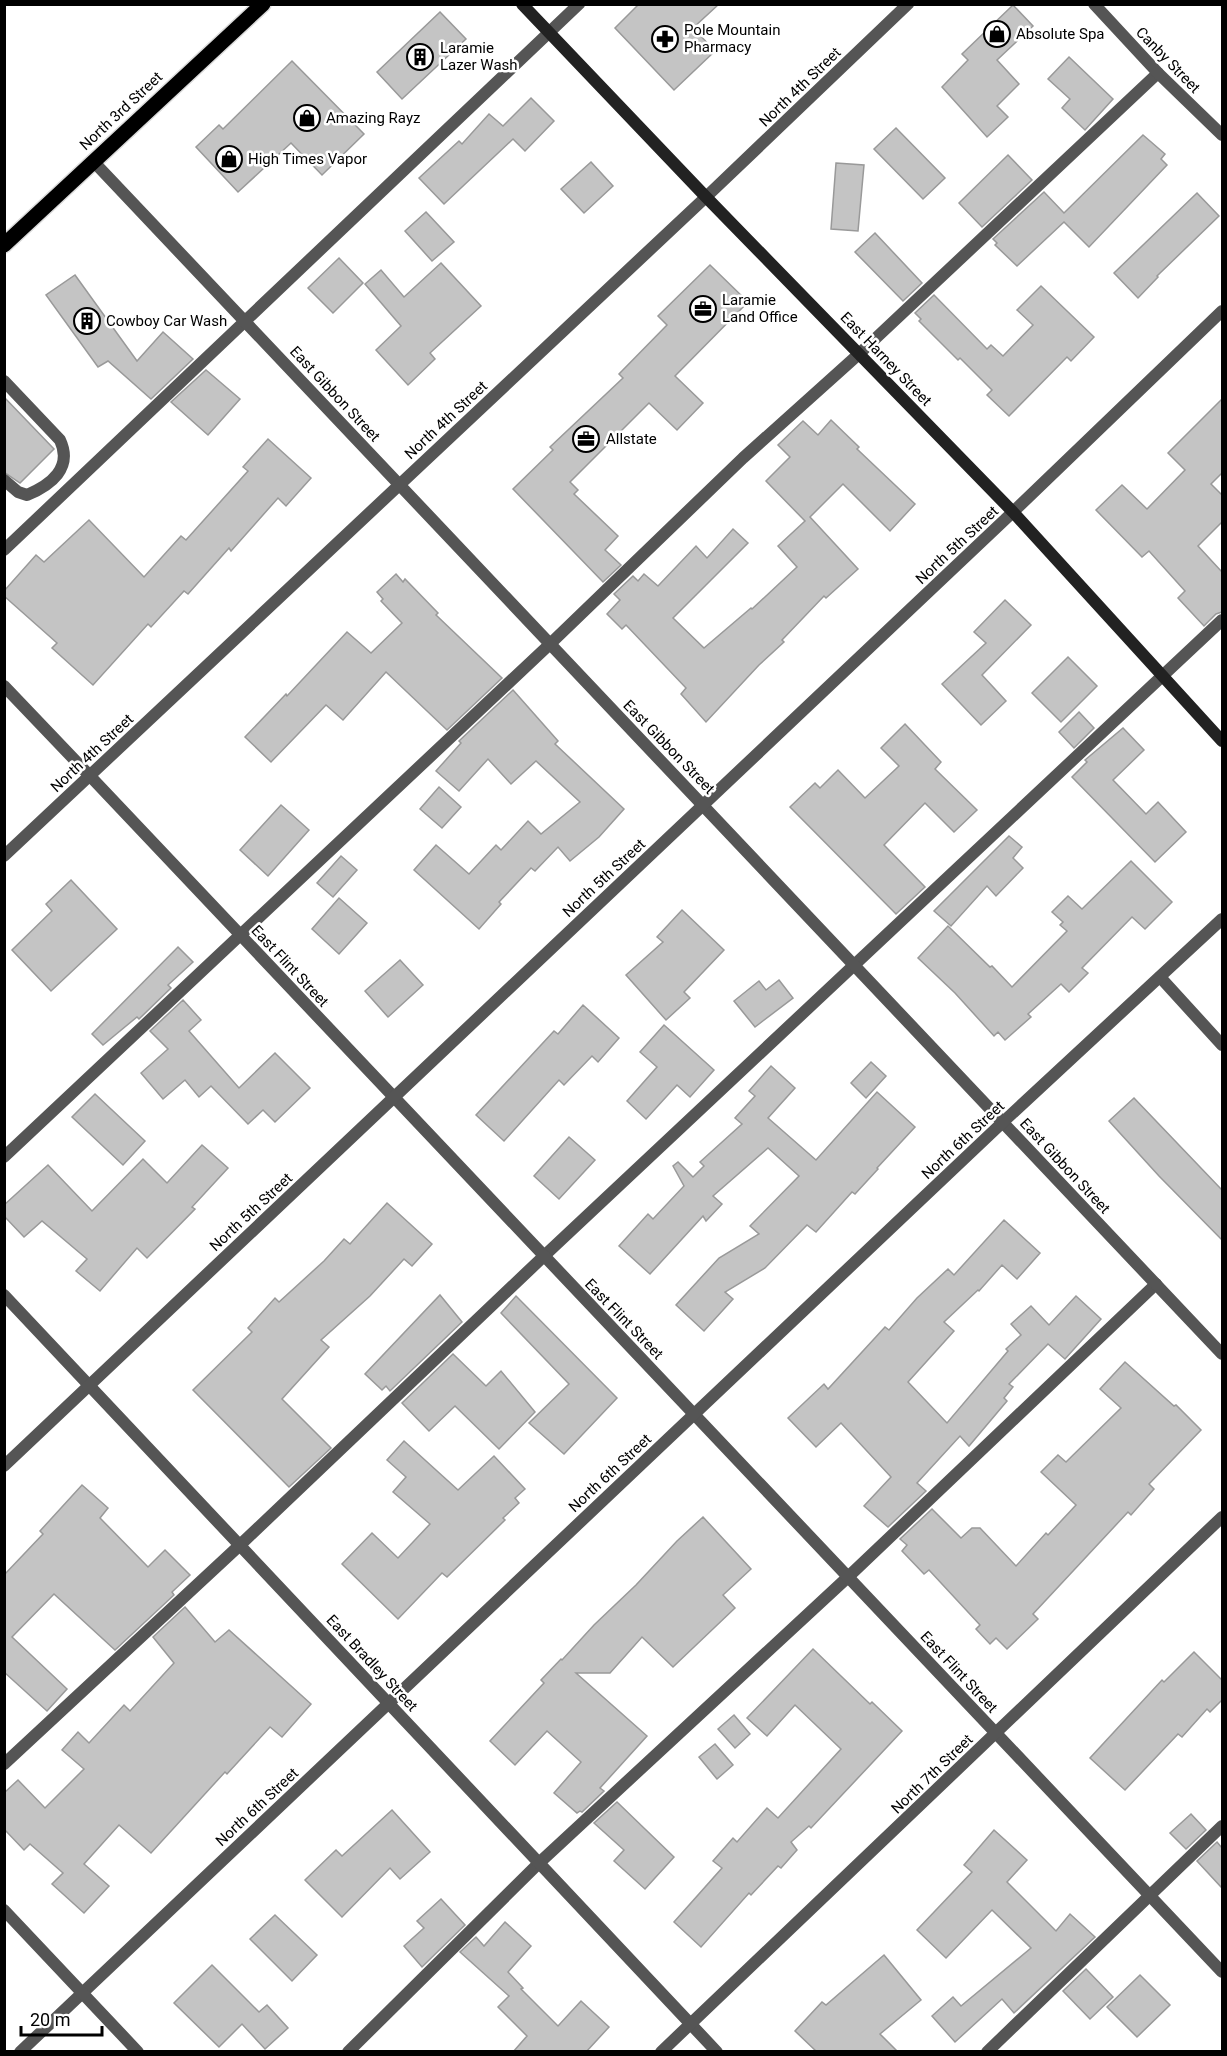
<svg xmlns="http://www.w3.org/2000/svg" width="1227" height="2056" font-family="Roboto,sans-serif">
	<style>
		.building { fill: #c4c4c4; stroke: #999; stroke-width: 1.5 }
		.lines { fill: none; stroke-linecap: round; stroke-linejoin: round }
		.primary-casing { stroke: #dbdbdb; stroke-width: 18 }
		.service { stroke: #555; stroke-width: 12 }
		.minor { stroke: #555; stroke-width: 12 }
		.tertiary { stroke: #555; stroke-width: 12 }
		.secondary { stroke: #222; stroke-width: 12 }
		.primary { stroke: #000; stroke-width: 15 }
		.labels { text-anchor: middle; stroke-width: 5; stroke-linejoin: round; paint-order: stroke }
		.poi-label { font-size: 15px; fill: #000; stroke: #fff; text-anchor: start }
		.street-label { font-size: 15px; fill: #000; stroke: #fff }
	</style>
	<rect width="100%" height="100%" fill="#fff"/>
	<g class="building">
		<path d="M639,4H719L693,28L715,51L674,90L615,28Z"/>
		<path d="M1013,5L1033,26L997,60L1019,84L997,106L1008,117L987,137L942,87L968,60L962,54Z"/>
		<path d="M440,12L466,39L402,99L377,72Z"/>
		<path d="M1069,57L1113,99L1085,130L1062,108L1070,99L1048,79Z"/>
		<path d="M292,61L364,134L322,175L291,143L238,192L196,147L219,125L223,129Z"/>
		<path d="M531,98L554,121L525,151L513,139L444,204L419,178L459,141L462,144L489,114L503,126Z"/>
		<path d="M896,128L945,178L923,199L874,149Z"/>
		<path d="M1143,135L1165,154L1161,159L1167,165L1089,247L1064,222L1017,266L995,245L997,243L993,239L1044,192L1064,213Z"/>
		<path d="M1008,155L1032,180L982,227L959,203Z"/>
		<path d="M591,162L613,186L584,213L561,189Z"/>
		<path d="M836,163L864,165L858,231L831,229Z"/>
		<path d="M1197,193L1219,216L1157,276L1158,277L1138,298L1114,273Z"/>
		<path d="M426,212L454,242L432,261L405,231Z"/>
		<path d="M875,233L922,283L903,301L855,252Z"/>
		<path d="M339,258L363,283L333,313L308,288Z"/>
		<path d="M441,263L481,306L430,353L435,359L408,385L376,350L401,326L365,284L381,270L404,297Z"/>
		<path d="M710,265L748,302L675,376L703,403L677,430L649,403L570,482L578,490L574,494L618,536L605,550L621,565L603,582L513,489L553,450L550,447L623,378L619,374L667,325L658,316Z"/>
		<path d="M75,275L137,361L163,332L193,359L151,399L108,361L98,367L46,295Z"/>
		<path d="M1041,286L1094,337L1071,361L1067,357L1009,416L987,395L992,390L960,358L958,360L919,321L921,319L915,313L934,295L987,349L991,345L1003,356L1033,325L1017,310Z"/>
		<path d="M206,370L240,399L208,435L171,402Z"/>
		<path d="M4,397L54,449L20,483L4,472Z"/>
		<path d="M1222,399V473L1211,484L1222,495V522L1198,546L1222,572V612L1216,614L1204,626L1178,598L1185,591L1149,551L1142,557L1096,510L1122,485L1147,509L1185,470L1168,453Z"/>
		<path d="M831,420L859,447L857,449L915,504L890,531L843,484L810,517L858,569L826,598L824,596L782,640L784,642L759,665L706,722L681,694L686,688L626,625L622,629L607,614L620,600L614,594L633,576L638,581L644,574L658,586L696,546L707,558L733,529L748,543L673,618L704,648L751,608L752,609L797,567L778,546L805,521L766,481L790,457L778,445L803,421L818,435Z"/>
		<path d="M268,439L311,478L286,506L278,498L231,551L229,548L188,594L184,591L151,627L148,624L93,685L52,648L57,643L4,596V591L36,555L44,562L89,520L144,577L181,536L186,540L248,471L243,467Z"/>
		<path d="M396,574L403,582L405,579L438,613L436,615L502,678L447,730L386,672L343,720L326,705L271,762L245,737L286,694L287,696L347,632L371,653L402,623L381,601L383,599L377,592Z"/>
		<path d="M1005,600L1031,625L982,675L1006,701L981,725L942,684L986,643L974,632Z"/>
		<path d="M1068,657L1097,686L1061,722L1032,693Z"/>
		<path d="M513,690L558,741L555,744L624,809L599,837L570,861L558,847L535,871L531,868L499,902L501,904L479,929L414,870L436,845L469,874L496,845L501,850L528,821L541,834L580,802L536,761L511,784L488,759L459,791L436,771L461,743L459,741Z"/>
		<path d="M1079,712L1094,728L1074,748L1059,732Z"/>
		<path d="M905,724L941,762L935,769L977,810L954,832L925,803L884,845L925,887L896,914L790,807L815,783L820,788L838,770L865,798L899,766L881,748Z"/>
		<path d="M1123,728L1144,750L1113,780L1146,814L1158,802L1186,832L1155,862L1072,777L1087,762L1085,760Z"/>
		<path d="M439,787L461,807L442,828L420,809Z"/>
		<path d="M281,805L309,830L268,876L240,850Z"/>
		<path d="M1009,836L1022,847L1013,858L1023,868L996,896L987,886L951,926L934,911Z"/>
		<path d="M341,856L357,870L333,897L317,883Z"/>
		<path d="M1131,861L1172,902L1145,929L1132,917L1082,968L1088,973L1069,992L1061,984L1028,1014L1031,1017L1005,1040L998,1032L994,1036L955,993L918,958L948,926L990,967L992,966L1012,987L1067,931L1060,925L1063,922L1052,912L1068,896L1082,909Z"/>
		<path d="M71,880L117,929L51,991L12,950L52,911L46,904Z"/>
		<path d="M339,898L367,923L339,954L312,929Z"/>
		<path d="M682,910L724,950L684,992L690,998L666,1020L626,975L663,942L657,937Z"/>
		<path d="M178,947L193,962L168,985L171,988L139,1019L137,1017L103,1045L92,1034Z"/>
		<path d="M400,960L423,985L388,1017L365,991Z"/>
		<path d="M779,980L793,998L755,1027L734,1001L759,981L766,990Z"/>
		<path d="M183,1000L201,1020L189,1031L239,1088L275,1053L310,1088L275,1122L263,1110L248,1124L211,1086L199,1097L185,1080L163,1099L141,1073L168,1049L150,1031Z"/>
		<path d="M583,1005L619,1038L598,1062L592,1056L564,1085L559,1080L504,1141L476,1115L554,1031L558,1034Z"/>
		<path d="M664,1025L714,1070L690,1097L677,1085L646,1119L627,1101L657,1067L640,1052Z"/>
		<path d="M871,1062L886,1076L866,1098L851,1083Z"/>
		<path d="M771,1066L795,1088L768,1118L816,1160L877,1092L915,1127L877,1168L878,1169L855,1194L852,1192L816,1232L807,1225L765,1268L725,1292L733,1299L704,1331L676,1305L719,1258L759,1234L750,1226L799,1176L768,1148L713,1196L722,1204L706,1221L703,1216L650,1274L619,1246L648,1214L653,1219L684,1186L673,1166L678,1162L693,1177L704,1166L700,1162L742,1124L735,1118L755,1096L749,1091Z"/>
		<path d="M95,1094L145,1141L123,1165L72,1117Z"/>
		<path d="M1134,1098L1222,1190V1240L1159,1176L1109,1121Z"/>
		<path d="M569,1137L595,1160L559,1199L534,1176Z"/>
		<path d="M202,1145L228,1168L192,1207L195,1209L147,1258L137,1248L100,1291L76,1271L87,1259L42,1221L24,1237L4,1216V1205L48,1165L92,1211L143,1159L167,1183Z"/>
		<path d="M387,1203L432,1244L412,1266L404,1259L370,1296L321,1340L329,1347L282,1399L331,1448L289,1487L193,1390L252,1332L248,1328L275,1298L279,1302L324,1261L344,1239L350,1244Z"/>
		<path d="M1004,1220L1040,1253L1017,1279L1002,1265L979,1291L978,1290L944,1322L954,1331L908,1382L947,1423L1008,1351L1006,1349L1021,1335L1011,1324L1031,1306L1049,1325L1076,1296L1101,1319L1065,1359L1048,1344L1009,1384L1013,1387L1004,1398L1007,1401L969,1446L960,1436L917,1483L926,1491L888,1527L864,1506L891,1477L841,1423L816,1447L788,1418L824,1384L828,1389L885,1327L889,1330L917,1298L948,1269L954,1275Z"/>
		<path d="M440,1295L462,1322L390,1391L386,1386L382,1390L365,1374Z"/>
		<path d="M516,1296L617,1398L564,1454L529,1423L569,1384L501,1313Z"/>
		<path d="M453,1354L486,1386L501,1371L535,1412L499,1449L455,1406L429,1431L402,1403Z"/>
		<path d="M1125,1362L1174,1406L1176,1405L1201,1430L1149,1484L1154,1489L1131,1515L1128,1512L1033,1614L1038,1619L1007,1649L996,1638L990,1644L976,1629L980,1625L929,1570L924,1574L902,1551L907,1545L900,1539L932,1509L961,1538L972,1528H980L1016,1566L1046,1533L1048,1535L1076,1505L1041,1472L1058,1455L1066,1462L1121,1408L1100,1389Z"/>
		<path d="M404,1441L458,1490L494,1456L525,1489L515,1498L519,1503L503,1518L505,1520L447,1577L442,1573L398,1619L342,1564L372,1533L398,1558L430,1524L393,1492L406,1477L387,1460Z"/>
		<path d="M82,1485L108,1508L100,1518L148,1567L165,1550L190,1575L172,1592L174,1595L115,1650L54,1594L12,1637L67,1689L47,1711L4,1672V1575L43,1534L40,1531Z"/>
		<path d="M703,1517L751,1569L723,1595L735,1608L673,1667L642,1637L610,1673H576L647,1736L600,1788L604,1791L582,1812L580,1811L577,1813L554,1793L581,1762L547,1731L515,1765L490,1741L544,1683L541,1680L561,1659L562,1660L594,1625L636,1585L677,1541Z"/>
		<path d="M185,1607L215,1642L229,1630L311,1704L282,1737L270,1727L227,1774L225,1772L151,1853L119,1825L84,1864L109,1886L84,1913L52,1884L63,1873L30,1844L24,1850L4,1829V1793L18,1780L45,1808L84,1769L62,1750L78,1732L89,1743L124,1705L130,1711L174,1663L153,1637Z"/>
		<path d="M813,1649L870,1704L872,1702L902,1731L811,1828L809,1826L791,1842L797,1850L781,1868L778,1866L751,1895L749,1893L701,1947L674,1922L722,1868L713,1861L733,1838L737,1842L767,1808L778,1818L841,1749L795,1705L767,1736L747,1718Z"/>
		<path d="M1194,1652L1222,1680V1700L1210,1712L1207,1709L1182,1737L1178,1734L1125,1790L1090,1758L1162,1680L1164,1682Z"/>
		<path d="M734,1715L750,1734L735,1748L718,1729Z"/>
		<path d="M715,1744L733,1765L717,1779L699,1757Z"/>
		<path d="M617,1802L674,1857L645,1889L614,1861L624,1850L594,1823Z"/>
		<path d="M392,1810L430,1852L400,1879L390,1868L342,1917L305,1880L336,1850L342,1856Z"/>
		<path d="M1191,1814L1206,1830L1186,1849L1170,1833Z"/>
		<path d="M994,1830L1027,1860L1007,1882L1056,1931L1070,1914L1095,1937L1014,2013L1002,1999L955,2042L932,2016L953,1997L961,2006L1031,1948L992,1910L946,1958L917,1930L972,1872L964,1865Z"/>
		<path d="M1217,1842L1222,1848V1888L1197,1861Z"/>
		<path d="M441,1899L465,1925L422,1967L404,1946L424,1928L417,1921Z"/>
		<path d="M275,1915L317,1955L292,1981L250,1939Z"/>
		<path d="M505,1922L531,1946L508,1972L523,1988L521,1989L558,2026L581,2001L609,2027L586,2052H513L527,2036L498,2007L509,1996L460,1952L476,1937L484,1946Z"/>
		<path d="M884,1955L921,2000L880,2034L898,2052H817L795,2031L822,2002L826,2005Z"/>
		<path d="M212,1965L259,2012L267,2005L288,2028L265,2049L242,2024L219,2047L174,2003Z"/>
		<path d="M1086,1969L1113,1997L1090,2019L1063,1991Z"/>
		<path d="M1140,1975L1170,2005L1137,2037L1107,2007Z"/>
	</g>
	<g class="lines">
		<defs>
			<path id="primary" d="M4,245L263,4"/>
		</defs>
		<use href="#primary" class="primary-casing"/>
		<g class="service">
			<path d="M4,381L60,440C73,468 51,485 27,495L18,492L4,480"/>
			<path d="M4,550L579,4"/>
			<path d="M1160,977L1222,1045"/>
			<path d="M4,1157L550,644L743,458L860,353L1158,73"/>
			<path d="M4,1764L240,1545L544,1256L1222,620"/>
			<path d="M348,2052L539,1863L848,1577L1156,1284"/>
			<path d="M987,2052L1222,1826"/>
		</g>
		<g class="minor">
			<path d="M1094,4L1158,73L1222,135"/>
			<path d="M93,161L1222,1354"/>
			<path d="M90,776L1222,1972"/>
			<path d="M4,1295L717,2052"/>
			<path d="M4,1466L1013,512L1222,311"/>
			<path d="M20,2052L1003,1122L1222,919"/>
			<path d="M661,2052L1222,1517"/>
		</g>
		<g class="tertiary">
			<path d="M4,686L90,776"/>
			<path d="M4,856L706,197L908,4"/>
			<path d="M4,1910L138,2052"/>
		</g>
		<path class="secondary" d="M522,4L706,197L1013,512L1222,741"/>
		<use href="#primary" class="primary"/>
	</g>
	<defs>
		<symbol id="shop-ring" viewBox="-11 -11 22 22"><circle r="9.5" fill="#fff" stroke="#000" stroke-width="1.5"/><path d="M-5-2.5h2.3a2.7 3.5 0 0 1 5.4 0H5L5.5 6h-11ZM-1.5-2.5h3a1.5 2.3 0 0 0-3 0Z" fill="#000"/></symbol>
		<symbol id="pharmacy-ring" viewBox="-11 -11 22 22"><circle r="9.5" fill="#fff" stroke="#000" stroke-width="1.5"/><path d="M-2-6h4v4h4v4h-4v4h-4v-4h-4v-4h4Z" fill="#000"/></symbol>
		<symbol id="building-ring" viewBox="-11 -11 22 22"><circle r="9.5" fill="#fff" stroke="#000" stroke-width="1.5"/><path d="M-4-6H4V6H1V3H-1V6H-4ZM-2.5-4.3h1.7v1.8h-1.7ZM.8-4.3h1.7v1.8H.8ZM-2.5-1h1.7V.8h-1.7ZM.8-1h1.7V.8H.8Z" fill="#000"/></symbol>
		<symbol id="office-ring" viewBox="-11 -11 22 22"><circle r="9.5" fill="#fff" stroke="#000" stroke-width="1.5"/><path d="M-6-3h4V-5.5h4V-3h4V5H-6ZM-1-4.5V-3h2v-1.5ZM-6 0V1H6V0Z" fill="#000"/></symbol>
	</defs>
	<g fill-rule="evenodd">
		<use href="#shop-ring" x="982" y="19" width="30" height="30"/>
		<use href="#pharmacy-ring" x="650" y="24" width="30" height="30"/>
		<use href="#building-ring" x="405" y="42" width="30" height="30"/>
		<use href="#shop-ring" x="292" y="103" width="30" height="30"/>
		<use href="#shop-ring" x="214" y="144" width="30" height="30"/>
		<use href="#office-ring" x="688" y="294" width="30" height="30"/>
		<use href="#building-ring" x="72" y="306" width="30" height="30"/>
		<use href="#office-ring" x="571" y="424" width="30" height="30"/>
	</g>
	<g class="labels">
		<g class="poi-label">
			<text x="684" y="35">Pole Mountain<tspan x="684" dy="17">Pharmacy</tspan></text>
			<text x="1016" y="39">Absolute Spa</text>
			<text x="440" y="53">Laramie<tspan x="440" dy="17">Lazer Wash</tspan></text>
			<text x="326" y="123">Amazing Rayz</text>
			<text x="248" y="164">High Times Vapor</text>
			<text x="722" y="305">Laramie<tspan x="722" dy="17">Land Office</tspan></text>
			<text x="106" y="326">Cowboy Car Wash</text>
			<text x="606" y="444">Allstate</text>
		</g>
		<g class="street-label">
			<text transform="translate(1168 60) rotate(46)" y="5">Canby Street</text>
			<text transform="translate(800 87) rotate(-44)" y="5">North 4th Street</text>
			<text transform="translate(121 111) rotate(-43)" y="5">North 3rd Street</text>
			<text transform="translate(886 359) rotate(46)" y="5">East Harney Street</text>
			<text transform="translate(335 394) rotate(47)" y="5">East Gibbon Street</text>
			<text transform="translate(446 420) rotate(-43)" y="5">North 4th Street</text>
			<text transform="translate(957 545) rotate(-43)" y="5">North 5th Street</text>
			<text transform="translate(669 747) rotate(46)" y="5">East Gibbon Street</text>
			<text transform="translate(92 753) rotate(-43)" y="5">North 4th Street</text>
			<text transform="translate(604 878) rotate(-43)" y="5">North 5th Street</text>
			<text transform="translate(290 966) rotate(47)" y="5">East Flint Street</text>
			<text transform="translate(963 1140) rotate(-43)" y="5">North 6th Street</text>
			<text transform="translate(1065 1166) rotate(47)" y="5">East Gibbon Street</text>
			<text transform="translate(251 1212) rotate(-43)" y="5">North 5th Street</text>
			<text transform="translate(624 1319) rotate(46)" y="5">East Flint Street</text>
			<text transform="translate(610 1473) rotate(-43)" y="5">North 6th Street</text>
			<text transform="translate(372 1663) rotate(47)" y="5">East Bradley Street</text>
			<text transform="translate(959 1672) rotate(47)" y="5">East Flint Street</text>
			<text transform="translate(932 1774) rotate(-44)" y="5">North 7th Street</text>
			<text transform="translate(257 1807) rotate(-43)" y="5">North 6th Street</text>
		</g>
	</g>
	<rect width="1227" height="2056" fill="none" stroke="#000000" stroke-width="12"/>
	<path d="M21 2026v9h81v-9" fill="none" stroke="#000000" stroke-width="3"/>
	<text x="30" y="2026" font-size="18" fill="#000000" stroke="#ffffff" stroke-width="4.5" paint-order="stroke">20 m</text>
</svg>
